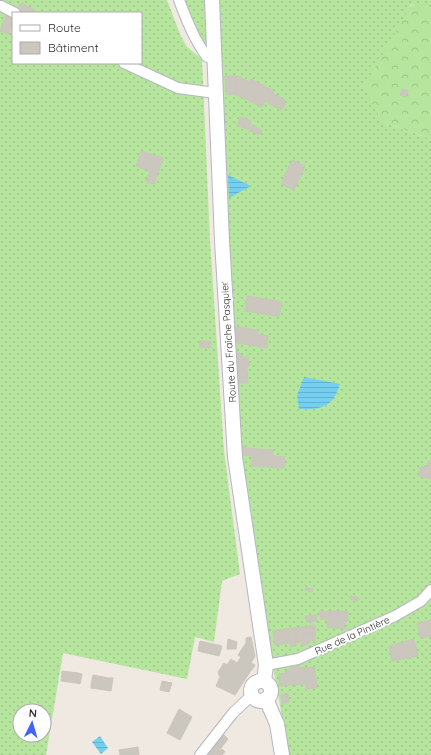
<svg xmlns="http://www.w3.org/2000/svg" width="431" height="755" font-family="Quicksand,sans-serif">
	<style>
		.grass { fill: url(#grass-dots); fill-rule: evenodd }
		.forest { fill: url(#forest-crowns) }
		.water { fill: url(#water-rules) }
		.building { fill: #cbc7bf; stroke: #cbc5ba }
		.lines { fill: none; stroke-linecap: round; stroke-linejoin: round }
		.minor-casing { stroke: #b4b7c1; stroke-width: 12 }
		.secondary-casing { stroke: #b4b7c1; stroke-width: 16 }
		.minor { stroke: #fff; stroke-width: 10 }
		.secondary { stroke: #fff; stroke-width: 14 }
		.labels { text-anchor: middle; stroke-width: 4; stroke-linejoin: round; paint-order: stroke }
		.street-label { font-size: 10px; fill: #2e2e2e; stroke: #fff }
	</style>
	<defs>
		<pattern id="grass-dots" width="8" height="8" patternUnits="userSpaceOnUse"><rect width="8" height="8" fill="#b6e59e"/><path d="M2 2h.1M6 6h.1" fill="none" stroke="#9dc588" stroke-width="1.8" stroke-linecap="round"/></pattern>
		<pattern id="forest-crowns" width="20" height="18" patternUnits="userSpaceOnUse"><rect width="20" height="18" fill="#b6e59e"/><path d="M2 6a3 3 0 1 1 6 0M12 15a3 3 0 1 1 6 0" fill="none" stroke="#9dc588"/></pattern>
		<pattern id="water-rules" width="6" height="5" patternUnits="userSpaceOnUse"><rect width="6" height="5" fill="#75cff0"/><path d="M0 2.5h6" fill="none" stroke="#66b2ce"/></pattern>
	</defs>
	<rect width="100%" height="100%" fill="#efe9e1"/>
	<g class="grass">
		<path d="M0,0H167L180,34L187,47L202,59L210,240L224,451L240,574L222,581L214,642L195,637L187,679L63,653L46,755H0ZM13,13H141V63H13ZM20,711H44V735H20Z"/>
		<path d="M179,0H431V7L411,4L381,121L431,139V755H289L235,457L213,57L198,44Z"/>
	</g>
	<path class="forest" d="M412,4L431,7V139L381,121L364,86Z"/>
	<g class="water">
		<path d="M228,175L251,186L229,198Z"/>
		<path d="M304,377L340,384C333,407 321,410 299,409L297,395Z"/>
		<path d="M100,736L108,748L101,754L92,742Z"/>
	</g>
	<g class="building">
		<path d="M21,3L35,10L33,13H25L18,9Z"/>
		<path d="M7,13L13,16V23L8,34L0,31Z"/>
		<path d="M225,76H237V95L226,94Z"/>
		<path d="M237,76L249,82L251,79L274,91L273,93L286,101L282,110L265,101L262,107L237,95Z"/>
		<path d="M402,89L408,91L406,97L400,95Z"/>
		<path d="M241,117L251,121L250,125L262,130L260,135L237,125Z"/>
		<path d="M141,151L163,158L154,184L146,182L150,171L136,166Z"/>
		<path d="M292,160L305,166L294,190L281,184Z"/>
		<path d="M247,296L278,301L276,316L245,311Z"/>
		<path d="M278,301L282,302L279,316H276Z"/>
		<path d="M235,327L258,330V334L268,336L267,348L258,347V343L257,342L256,346L236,343Z"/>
		<path d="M200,341L211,342L210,348L200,347Z"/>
		<path d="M236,353H240L241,357H248L249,366L247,367V370H237Z"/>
		<path d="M237,370H247L248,383H238Z"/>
		<path d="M242,446H245V448L272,450L274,456L285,457L284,468L252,466V456L243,455Z"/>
		<path d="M428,461H431V479L418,476L421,466L427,467Z"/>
		<path d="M306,588L313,589L312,592L305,590Z"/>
		<path d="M350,596L359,598L358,601L350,599Z"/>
		<path d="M320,611H347L348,621L344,622L345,629L327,627V619H320Z"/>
		<path d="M316,615L317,621L307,622L306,616Z"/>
		<path d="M431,620V636L420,638L417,623Z"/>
		<path d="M315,625V632L302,634L303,641L297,642L295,628Z"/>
		<path d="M295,628L297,642L289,643L287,629Z"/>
		<path d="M287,629L289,643L275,645L273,631Z"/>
		<path d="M315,632V641L314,642L312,639L310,640V643L302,646L301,642L303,641L302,634Z"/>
		<path d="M251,637L255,656L251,663L255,665L246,678L227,665L231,659L237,663L241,657L238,655L246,643V638Z"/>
		<path d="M228,639L237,642L236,649H227Z"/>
		<path d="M414,639L418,656L392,661L389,646Z"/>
		<path d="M200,641L222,646L219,656L198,651Z"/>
		<path d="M296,642V646L291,647L290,643Z"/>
		<path d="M224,663L246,678L235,695L216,686L220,677L218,672Z"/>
		<path d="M299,665V668L314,667L317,687L306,690L305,684L280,686L279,674H285V671Z"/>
		<path d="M62,671L78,673L76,683L61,681Z"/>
		<path d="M78,673L82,674L80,684L76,683Z"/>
		<path d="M93,675L108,678L106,689L91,686Z"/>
		<path d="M108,678H113L111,691L91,688V686L106,689Z"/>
		<path d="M162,681L172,683L169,692L160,690Z"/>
		<path d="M288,694L289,702L282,704L281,695Z"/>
		<path d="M179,709L192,717L180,740L167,733Z"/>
		<path d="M224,735L228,739L216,755H205Z"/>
		<path d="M138,747L139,755H120L119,750Z"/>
		<path d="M222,749L225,752L222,755H216Z"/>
	</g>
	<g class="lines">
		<defs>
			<g id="minor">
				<path d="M179,0C187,21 194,39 207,57H213"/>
				<path d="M1,6L15,13"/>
				<path d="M124,63L178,88L215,93"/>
				<path d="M266,665L298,659L395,616L421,601L431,590"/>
				<path d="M200,755L233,713L252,695"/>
			</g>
			<g id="secondary">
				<path d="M212,0L222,241L235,457L266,665L264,681"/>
				<circle cx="261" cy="691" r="10"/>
				<path d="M266,699L277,724L282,755"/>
			</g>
		</defs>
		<use href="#minor" class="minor-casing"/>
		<use href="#secondary" class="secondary-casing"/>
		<use href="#minor" class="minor"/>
		<use href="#secondary" class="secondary"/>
	</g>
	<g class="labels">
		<g class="street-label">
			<text transform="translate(228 342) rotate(-94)" y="4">Route du Fraîche Pasquier</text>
			<text transform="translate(352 635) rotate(-24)" y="4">Rue de la Pintière</text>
		</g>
	</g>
	<rect x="12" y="12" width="130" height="52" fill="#ffffff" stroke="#ababab"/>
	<rect x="20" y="25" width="20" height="6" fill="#ffffff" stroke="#ababab"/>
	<text x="48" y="32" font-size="12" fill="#2e2e2e">Route</text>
	<rect x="20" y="42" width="20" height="12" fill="#cbc7bf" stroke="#ababab"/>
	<text x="48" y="52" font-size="12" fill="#2e2e2e">Bâtiment</text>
	<g transform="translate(32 723) rotate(5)"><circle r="19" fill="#ffffff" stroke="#ababab"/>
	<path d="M0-3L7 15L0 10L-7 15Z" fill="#4264fb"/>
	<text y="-6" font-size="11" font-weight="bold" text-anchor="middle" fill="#2e2e2e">N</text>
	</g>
</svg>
